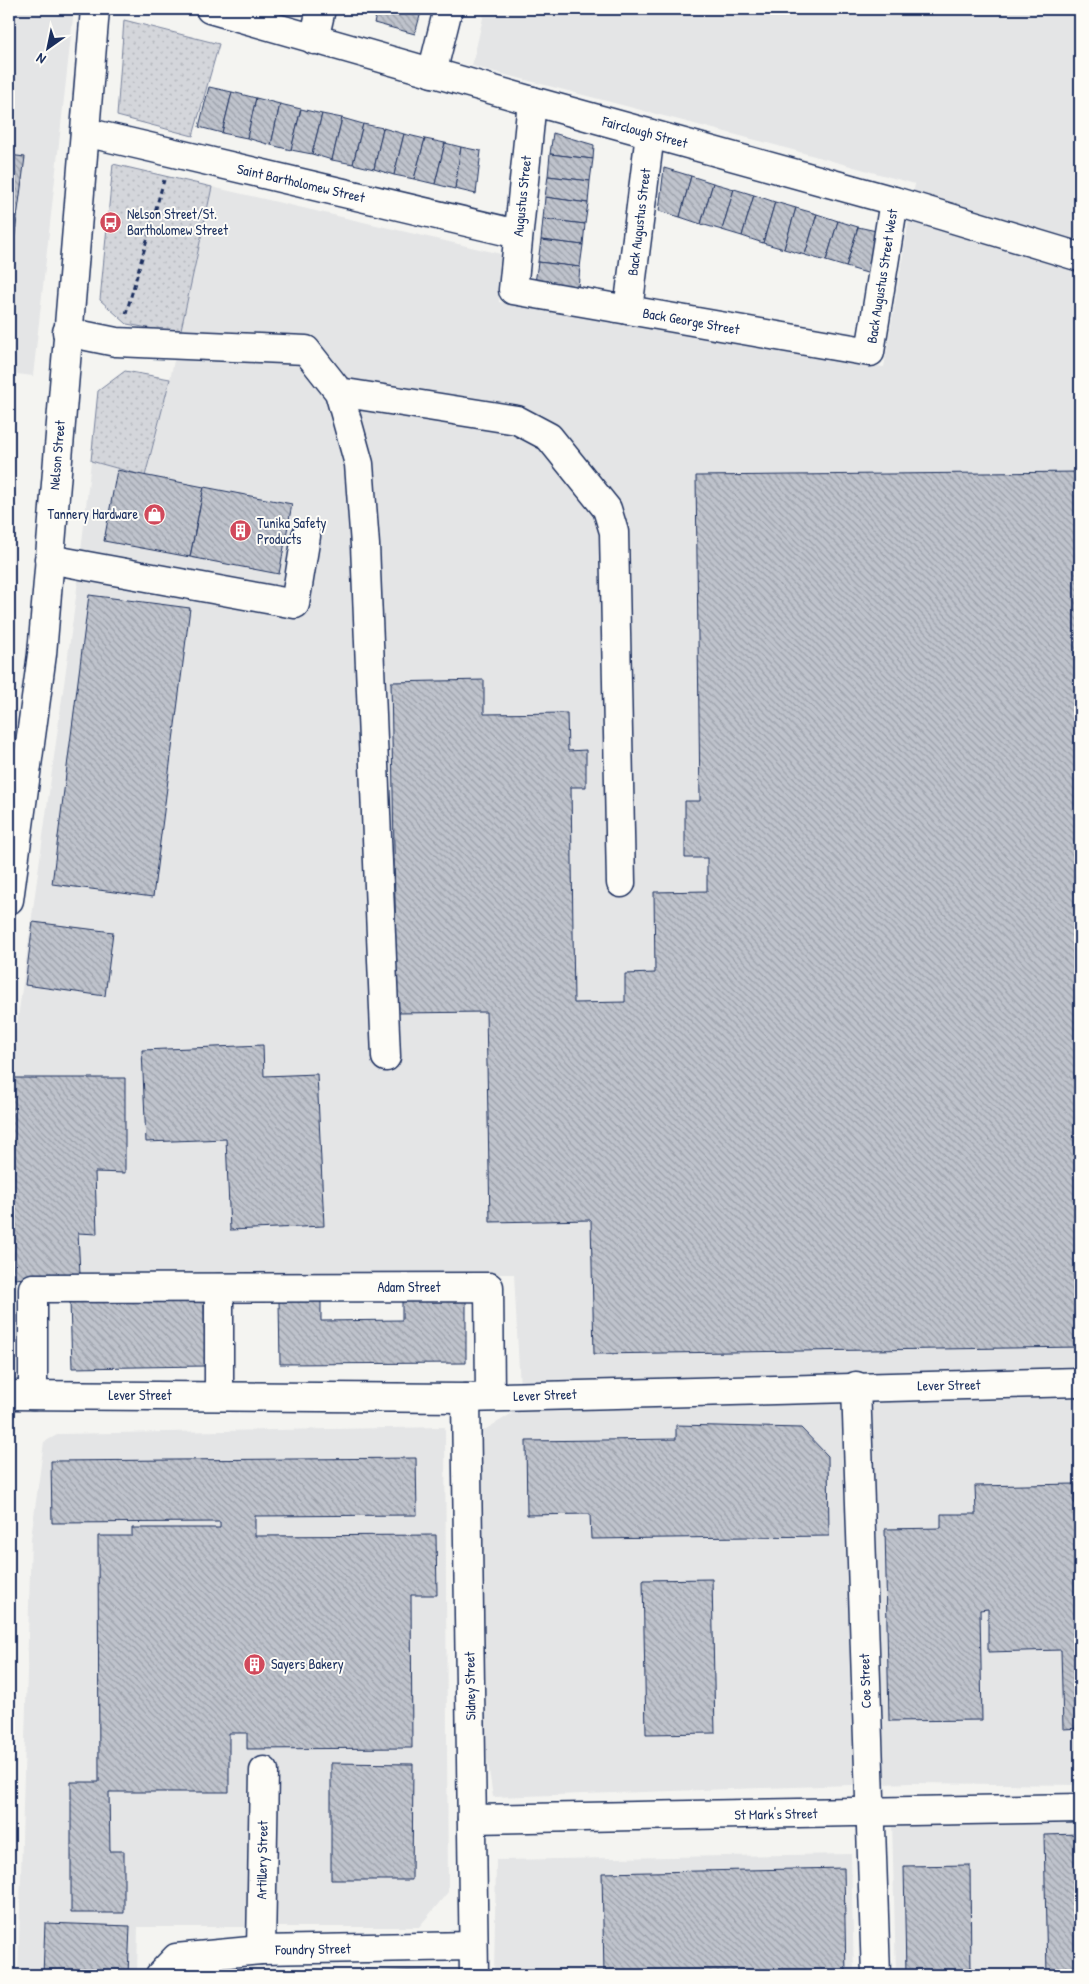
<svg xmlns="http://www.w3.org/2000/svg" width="1089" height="1984" font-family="'Patrick Hand',sans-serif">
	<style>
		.built { fill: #e4e5e6 }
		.grass { fill: url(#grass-dots); stroke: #78829c }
		.park { fill: #d4d6db; stroke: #78829c }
		.building { fill: url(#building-back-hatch); stroke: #1b2f5e }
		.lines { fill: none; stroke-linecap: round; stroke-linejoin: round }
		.minor-casing { stroke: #1b2f5e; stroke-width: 31 }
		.path { stroke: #1b2f5e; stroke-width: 3; stroke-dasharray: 5 4; stroke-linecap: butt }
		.minor { stroke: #fdfcf7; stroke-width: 28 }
		.labels { text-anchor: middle; stroke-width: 4; stroke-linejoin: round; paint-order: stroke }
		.street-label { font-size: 14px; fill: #1b2f5e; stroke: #fdfcf7 }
		.poi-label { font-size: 14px; fill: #1b2f5e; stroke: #fdfcf7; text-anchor: start }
	</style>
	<defs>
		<pattern id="grass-dots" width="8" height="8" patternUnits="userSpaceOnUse" patternTransform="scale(1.25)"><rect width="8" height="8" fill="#d4d6db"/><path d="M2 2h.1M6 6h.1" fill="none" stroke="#b5b8be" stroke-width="1.8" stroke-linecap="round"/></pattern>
		<pattern id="building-back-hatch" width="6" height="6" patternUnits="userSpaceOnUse" patternTransform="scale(1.25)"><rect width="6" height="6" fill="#bfc3cc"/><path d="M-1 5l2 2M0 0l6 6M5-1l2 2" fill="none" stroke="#9a9fa9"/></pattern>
	</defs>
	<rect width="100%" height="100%" fill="#f4f4f1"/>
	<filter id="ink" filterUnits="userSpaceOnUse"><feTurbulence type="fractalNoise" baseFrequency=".02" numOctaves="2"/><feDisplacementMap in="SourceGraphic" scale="10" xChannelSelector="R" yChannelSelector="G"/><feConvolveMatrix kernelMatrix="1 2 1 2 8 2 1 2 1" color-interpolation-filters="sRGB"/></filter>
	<g filter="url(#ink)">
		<g class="built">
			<path d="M9,9H74L33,376L9,373Z"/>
			<path d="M485,9H1080V1785L911,1783L493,1797L485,1745L481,1432L521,1408L514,1274H80L9,1279V1083L76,597L91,461L145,475L170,379L212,187L501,254L499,302L884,367L915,184L771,144L472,66Z"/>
			<path d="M445,1427L448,1892L419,1927H138L137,1975H18L31,1538L44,1442L59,1434Z"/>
			<path d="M1080,1821V1975H896L892,1822Z"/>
			<path d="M851,1854L854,1975H494L496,1860Z"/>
		</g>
		<g class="grass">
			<path d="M124,20L219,44L193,136L117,116Z"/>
			<path d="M113,164L212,187L180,334L127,324L100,300Z"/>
			<path d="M125,371L170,379L145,476L91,461L98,391Z"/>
		</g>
		<path class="park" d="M441,1969V1975H308Z"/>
		<g class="building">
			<path d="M378,9H410L421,12L415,34L374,23Z"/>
			<path d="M209,87L232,92L222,133L199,127Z"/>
			<path d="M232,92L256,98L247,138L222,133Z"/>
			<path d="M256,98L280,104L271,145L247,138Z"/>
			<path d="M280,104L301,109L291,150L271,145Z"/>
			<path d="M301,109L322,114L312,154L291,150Z"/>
			<path d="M322,114L342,118L332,160L312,154Z"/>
			<path d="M342,118L363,124L353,164L332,160Z"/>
			<path d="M363,124L383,128L374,169L353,164Z"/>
			<path d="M383,128L404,134L394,175L374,169Z"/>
			<path d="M553,133L594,145L593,159L550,154Z"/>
			<path d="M404,134L425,139L414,179L394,175Z"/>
			<path d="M425,139L445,143L435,184L414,179Z"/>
			<path d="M445,143L461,147L455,189L435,184Z"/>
			<path d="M461,147L481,151L476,194L455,189Z"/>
			<path d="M550,154L593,159L590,181L548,176Z"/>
			<path d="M9,155L25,157L11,264H9Z"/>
			<path d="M664,168L691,176L680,217L659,211Z"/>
			<path d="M548,176L590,181L588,203L545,197Z"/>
			<path d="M691,176L713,183L701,224L680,217Z"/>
			<path d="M713,183L734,189L722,230L701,224Z"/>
			<path d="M734,189L754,195L742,236L722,230Z"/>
			<path d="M754,195L775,202L763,243L742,236Z"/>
			<path d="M545,197L588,203L585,224L543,219Z"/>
			<path d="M775,202L796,208L784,249L763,243Z"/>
			<path d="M796,208L817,214L805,255L784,249Z"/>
			<path d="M817,214L838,221L826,261L805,255Z"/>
			<path d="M543,219L585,224L583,245L541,240Z"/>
			<path d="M838,221L858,227L846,267L826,261Z"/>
			<path d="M858,227L881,232L874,275L846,267Z"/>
			<path d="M541,240L583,245L580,267L538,262Z"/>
			<path d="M538,262L580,267L578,288L535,283Z"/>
			<path d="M117,470L204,487L190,557L104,541Z"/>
			<path d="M1080,472V1347L594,1354L591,1220L490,1222L486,1012L397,1013L391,682L484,680V714L567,713L568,751L586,750V787H571L574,1003L625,1002V974L655,973L654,892L707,891V858H685V801H700L696,476Z"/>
			<path d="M204,487L292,504L279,574L190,557Z"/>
			<path d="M89,595L190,608L153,897L52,884Z"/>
			<path d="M33,922L113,932L105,996L25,985Z"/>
			<path d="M263,1045L264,1076L317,1074L324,1226L230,1230L226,1139L146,1142L142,1050Z"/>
			<path d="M9,1078H125V1173L95,1172L97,1234L78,1233L80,1274L14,1279L12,1234H9Z"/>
			<path d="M402,1299H466V1363L280,1364L279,1301H321V1321L402,1320Z"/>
			<path d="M204,1300L205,1366L72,1368L70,1302Z"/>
			<path d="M676,1425L801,1428L828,1456L829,1536L591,1539L590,1514L527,1515L526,1441L676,1439Z"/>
			<path d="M416,1458L417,1515L255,1516V1536L436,1535L437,1595H411L412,1748L247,1749V1733H229V1792H109L110,1851H124V1913H71V1782H99L98,1536H132V1528H220V1522L52,1523L51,1461Z"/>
			<path d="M1074,1484V1503H1080V1728L1063,1729L1061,1650L988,1652V1609L980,1610L982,1720L889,1721L885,1529L941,1528V1514H976L975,1486Z"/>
			<path d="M712,1579L715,1733L646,1734L643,1580Z"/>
			<path d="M331,1763L413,1764L412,1880H331Z"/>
			<path d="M1080,1834V1975H1047L1044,1835Z"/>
			<path d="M970,1865L971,1975H906L904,1866Z"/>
			<path d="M844,1868L846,1975H604L602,1873Z"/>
			<path d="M45,1923L130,1926L128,1975H43Z"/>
		</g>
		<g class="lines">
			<defs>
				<g id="minor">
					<path d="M210,9L532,101L894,201L1080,257"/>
					<path d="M314,40L321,9"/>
					<path d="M432,73L448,9"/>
					<path d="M532,101L513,290L870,352L894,201"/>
					<path d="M85,132L518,234"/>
					<path d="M628,310L650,134"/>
					<path d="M67,332L116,342L306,350L339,392L359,464L365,545L386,1057"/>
					<path d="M339,392L517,420L549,437L607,509L614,532L621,883"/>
					<path d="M49,559L295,604L306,536"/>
					<path d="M9,900L42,654L95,9"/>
					<path d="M856,1386L876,1975"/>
					<path d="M9,1395L466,1398L1080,1382"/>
					<path d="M33,1395V1288L489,1287L490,1396"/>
					<path d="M219,1396V1288"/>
					<path d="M466,1398L474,1975"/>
					<path d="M472,1819L1080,1808"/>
					<path d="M261,1950L264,1771"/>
					<path d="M160,1975L176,1958L261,1950L473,1946"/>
				</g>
			</defs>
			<use href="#minor" class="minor-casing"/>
			<path class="path" d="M126,314L164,180"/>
			<use href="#minor" class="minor"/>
		</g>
	</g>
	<defs>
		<symbol id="bus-disc" viewBox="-11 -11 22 22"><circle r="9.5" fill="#d1495b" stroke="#fdfcf7"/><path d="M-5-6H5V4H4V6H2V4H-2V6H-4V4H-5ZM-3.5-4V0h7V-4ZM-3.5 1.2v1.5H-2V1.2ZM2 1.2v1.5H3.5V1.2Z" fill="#fff"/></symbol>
		<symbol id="shop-disc" viewBox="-11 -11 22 22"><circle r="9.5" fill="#d1495b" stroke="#fdfcf7"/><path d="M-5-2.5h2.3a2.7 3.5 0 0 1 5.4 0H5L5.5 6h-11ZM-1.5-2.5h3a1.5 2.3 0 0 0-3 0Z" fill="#fff"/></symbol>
		<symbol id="building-disc" viewBox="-11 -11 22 22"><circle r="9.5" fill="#d1495b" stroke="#fdfcf7"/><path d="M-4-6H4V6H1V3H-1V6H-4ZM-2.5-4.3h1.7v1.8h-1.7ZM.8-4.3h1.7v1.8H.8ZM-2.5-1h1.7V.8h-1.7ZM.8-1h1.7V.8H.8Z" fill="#fff"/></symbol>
	</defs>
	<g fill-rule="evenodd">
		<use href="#bus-disc" x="98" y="210" width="25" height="25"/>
		<use href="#shop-disc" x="142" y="502" width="25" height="25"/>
		<use href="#building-disc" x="228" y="518" width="25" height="25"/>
		<use href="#building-disc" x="242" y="1652" width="25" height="25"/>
	</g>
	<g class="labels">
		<g class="street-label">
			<text transform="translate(645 132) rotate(15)" y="5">Fairclough Street</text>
			<text transform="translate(301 183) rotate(13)" y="5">Saint Bartholomew Street</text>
			<text transform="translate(522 196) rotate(-84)" y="5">Augustus Street</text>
			<text transform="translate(639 222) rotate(-83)" y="5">Back Augustus Street</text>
			<text transform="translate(882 276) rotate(-81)" y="5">Back Augustus Street West</text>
			<text transform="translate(691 321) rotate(10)" y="5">Back George Street</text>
			<text transform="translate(57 455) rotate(-85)" y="5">Nelson Street</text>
			<text x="409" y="1292">Adam Street</text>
			<text transform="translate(949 1385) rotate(-1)" y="5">Lever Street</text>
			<text x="140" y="1400">Lever Street</text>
			<text transform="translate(545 1395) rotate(-2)" y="5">Lever Street</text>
			<text transform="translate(865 1681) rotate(-92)" y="5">Coe Street</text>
			<text transform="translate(470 1686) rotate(-91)" y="5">Sidney Street</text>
			<text transform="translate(776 1814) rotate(-1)" y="5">St Mark's Street</text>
			<text transform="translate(262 1860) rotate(-89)" y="5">Artillery Street</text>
			<text transform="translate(313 1949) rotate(-1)" y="5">Foundry Street</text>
		</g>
		<g class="poi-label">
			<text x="127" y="219">Nelson Street/St.<tspan x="127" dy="16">Bartholomew Street</tspan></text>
			<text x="138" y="519" text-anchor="end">Tannery Hardware</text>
			<text x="257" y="528">Tunika Safety<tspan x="257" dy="16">Products</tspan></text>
			<text x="271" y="1669">Sayers Bakery</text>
		</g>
	</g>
	<rect width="1089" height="1984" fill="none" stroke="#fdfcf7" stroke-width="30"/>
	<rect x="15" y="15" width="1059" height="1954" fill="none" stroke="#1b2f5e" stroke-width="2" filter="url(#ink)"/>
	<g transform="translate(48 48) rotate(213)" stroke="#fdfcf7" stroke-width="4" paint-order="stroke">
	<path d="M0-4L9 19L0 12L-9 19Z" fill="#1b2f5e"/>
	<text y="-8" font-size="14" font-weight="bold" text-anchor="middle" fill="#1b2f5e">N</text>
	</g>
</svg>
